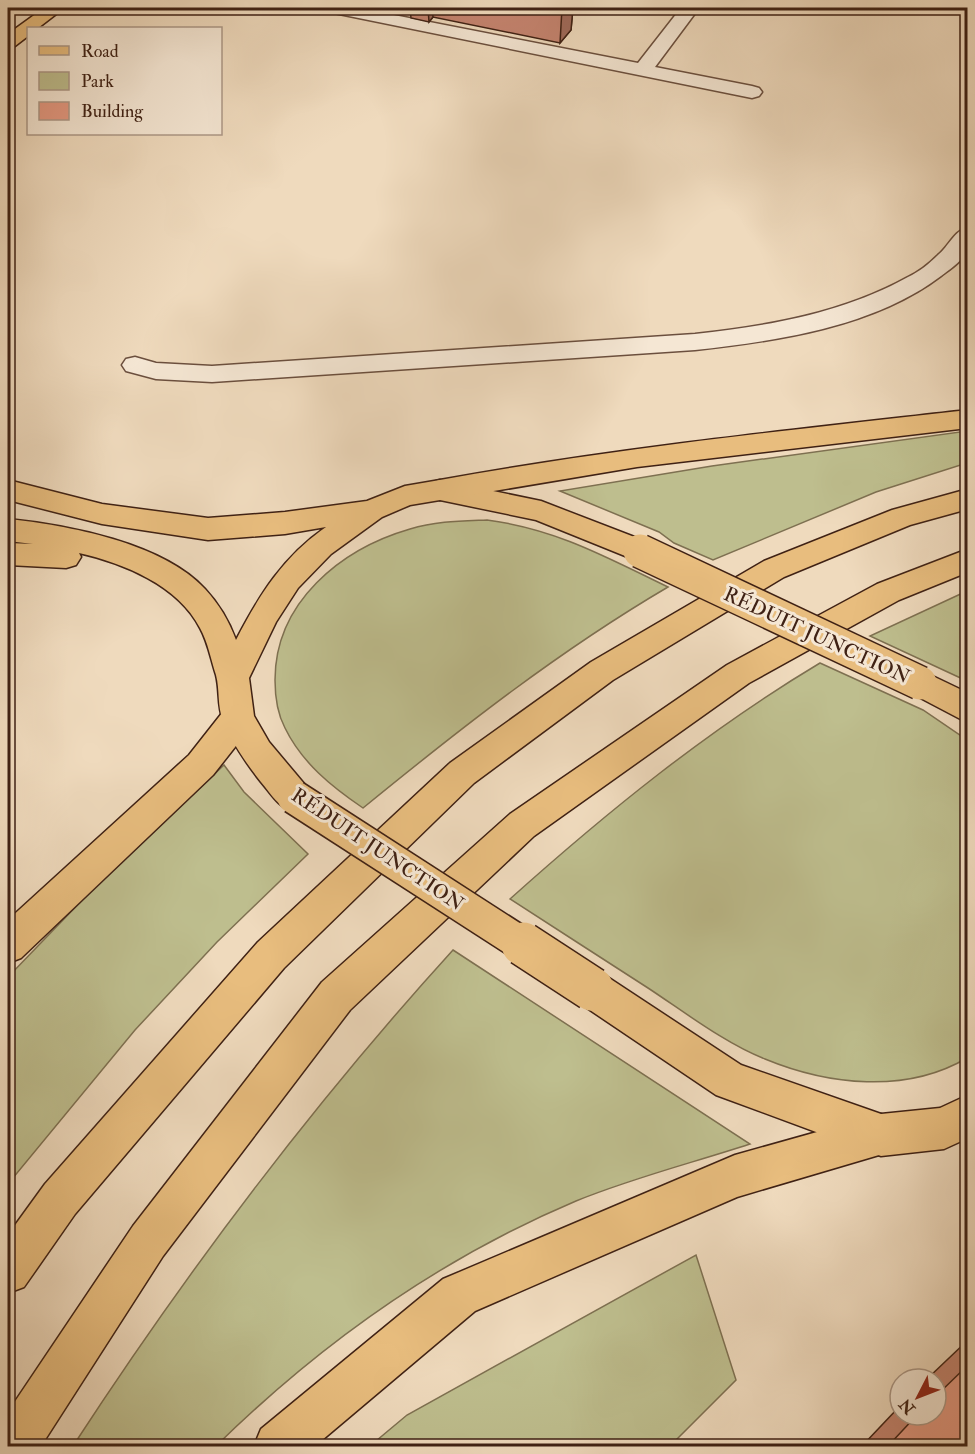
<svg xmlns="http://www.w3.org/2000/svg" width="975" height="1454" font-family="'IM FELL Double Pica',serif">
	<style>
		.green { fill: #bebe8e; stroke: #7e7051; stroke-width: 1.5 }
		.lines { fill: none; stroke-linecap: round; stroke-linejoin: round }
		.minor-casing { stroke: #6b4f3e; stroke-width: 3 }
		.major-casing { stroke: #3f2114; stroke-width: 3 }
		.highway-casing { stroke: #3f2114; stroke-width: 3 }
		.minor { fill: #f5e7d4; fill-rule: evenodd }
		.major { fill: #e8bd7e; fill-rule: evenodd }
		.highway { fill: #e8bd7e; fill-rule: evenodd }
		.major-bridge-far1-casing { stroke: #3f2114; stroke-width: 36; stroke-linecap: butt }
		.major-bridge-casing { stroke: #3f2114; stroke-width: 46; stroke-linecap: butt }
		.major-bridge-far1 { stroke: #e8bd7e; stroke-width: 33 }
		.major-bridge { stroke: #e8bd7e; stroke-width: 43 }
		.wall { fill: #c58470; stroke: #3f2114; stroke-width: 1.5 }
		.shaded-wall { fill: #a06b5b; stroke: #3f2114; stroke-width: 1.5 }
		.building { fill: #e59982; stroke: #3f2114; stroke-width: 1.5 }
		.labels { text-anchor: middle; stroke-width: 6; stroke-linejoin: round; paint-order: stroke }
		.street-label { font-size: 20px; fill: #3f2114; stroke: #f5e7d4 }
	</style>
	<rect width="100%" height="100%" fill="#efdabd"/>
	<filter id="stains"><feTurbulence type="fractalNoise" baseFrequency=".00333" numOctaves="4"/><feColorMatrix values="0 0 0 0 .2 0 0 0 0 .09 0 0 0 0 .02 0 0 0 .5 -.17"/></filter>
	<radialGradient id="worn" r=".72"><stop offset=".6" stop-color="#630" stop-opacity="0"/><stop offset="1" stop-color="#630" stop-opacity=".3"/></radialGradient>
	<g class="green">
		<path d="M967,431V463L876,492L713,560L674,543L659,532L560,491L712,466Z"/>
		<path d="M487,520C556,529 606,557 668,587C559,651 461,728 363,808C332,787 302,763 285,728C277,713 275,696 275,680C275,602 341,549 410,529C436,521 461,521 487,520Z"/>
		<path d="M967,591V681L870,636Z"/>
		<path d="M820,663L923,710L967,740V1058C906,1094 828,1085 765,1059C726,1044 683,1011 648,988C602,958 556,929 510,899C607,812 708,730 820,663Z"/>
		<path d="M224,765L244,792L308,854L217,942L135,1030L8,1184V977L90,892Z"/>
		<path d="M453,950L750,1144C692,1163 632,1178 576,1201C441,1258 320,1344 216,1446H73C187,1271 312,1105 453,950Z"/>
		<path d="M696,1255L736,1380L670,1446H370L407,1415Z"/>
	</g>
	<g class="lines">
		<defs>
			<g id="minor">
				<path d="M325,8H358L638,63L681,8H699L655,67L752,86L759,88L762,92L759,96L752,98L334,13L328,12Z"/>
				<path d="M968,227C968,234 969,244 967,250C963,261 950,269 941,276C874,327 777,341 695,350L212,382L156,379L126,371L122,365L126,359L135,357L156,363L212,366L695,334C769,326 843,313 908,277C919,272 930,263 938,255C949,246 954,231 968,227Z"/>
			</g>
			<g id="major">
				<path d="M44,8H64L38,28H28V36L15,46L8,47V34Z"/>
				<path d="M8,480L102,504L208,518L285,512L367,501L405,486L440,480L541,501L650,543L655,551L650,559L640,562L536,520L440,500L410,505L382,517L331,554L298,588L276,622L249,678L254,716L269,742L306,786L311,797L306,808L294,812C278,807 272,795 261,782C246,763 232,743 223,720C217,707 220,690 216,675C211,660 208,642 200,628C178,585 123,563 79,553L81,557L76,565L66,568L8,565V543L33,544L8,541V519C67,525 163,543 205,589C219,604 229,621 236,640C260,594 283,557 326,527L285,534L208,540L102,524L8,500Z"/>
				<path d="M920,670L968,693V723L909,692L904,683L909,674Z"/>
				<path d="M592,970L606,976L741,1065L881,1114L940,1108L968,1095V1138L944,1149L881,1156L716,1095L578,1002L573,989L578,976Z"/>
			</g>
			<g id="highway">
				<path d="M968,410V428L637,467L440,500L430,497L426,490L430,483L440,480C615,448 791,430 968,410Z"/>
				<path d="M968,489V509L910,525L784,577L613,680L474,783L284,968L75,1214L24,1287L8,1293V1235L45,1184L258,942L450,763L591,662L764,561L892,510Z"/>
				<path d="M968,549V572L899,600L749,683L534,836L350,1010L163,1256L41,1446H8V1412L133,1226L322,982L510,814L727,665L877,584Z"/>
				<path d="M238,704L250,708L254,718L250,728L213,775L21,958L8,963V920L189,755L226,708Z"/>
				<path d="M881,1114L896,1120L902,1135L896,1150L737,1197L475,1311L315,1446H254L261,1429L443,1279L735,1155Z"/>
			</g>
		</defs>
		<use href="#minor" class="minor-casing"/>
		<use href="#major" class="major-casing"/>
		<use href="#highway" class="highway-casing"/>
		<use href="#minor" class="minor"/>
		<use href="#major" class="major"/>
		<use href="#highway" class="highway"/>
		<defs>
			<g id="major-bridge-far1">
				<path d="M640,551L920,683"/>
				<path d="M294,797L525,946"/>
			</g>
			<path id="major-bridge" d="M523,944L592,989"/>
		</defs>
		<use href="#major-bridge-far1" class="major-bridge-far1-casing"/>
		<use href="#major-bridge" class="major-bridge-casing"/>
		<use href="#major-bridge-far1" class="major-bridge-far1"/>
		<use href="#major-bridge" class="major-bridge"/>
	</g>
	<g class="wall">
		<path d="M401,8H573L571,30L560,43L433,17L429,22L411,18L410,9Z"/>
		<path d="M968,1340V1446H862L900,1406V1415H936V1379H927Z"/>
	</g>
	<g class="shaded-wall">
		<path d="M428,8H432L433,17L429,22Z"/>
		<path d="M562,8H573L571,30L560,43Z"/>
	</g>
	<path class="building" d="M968,1365V1446H888L917,1415H936V1396Z"/>
	<g class="labels">
		<g class="street-label">
			<text transform="translate(817 635) rotate(25)" y="7">RÉDUIT JUNCTION</text>
			<text transform="translate(378 849) rotate(34)" y="7">RÉDUIT JUNCTION</text>
		</g>
	</g>
	<rect width="975" height="1454" fill="none" stroke="#efdabd" stroke-width="30"/>
	<rect x="9" y="9" width="957" height="1436" fill="none" stroke="#3f2114" stroke-width="3"/>
	<rect x="15" y="15" width="945" height="1424" fill="none" stroke="#3f2114" stroke-width="1.5"/>
	<rect x="27" y="27" width="195" height="108" fill="#f5e7d4" stroke="#ac9887" stroke-width="1.5"/>
	<rect x="39" y="46" width="30" height="9" fill="#e8bd7e" stroke="#ac9887" stroke-width="1.5"/>
	<text x="81" y="57" font-size="18" fill="#3f2114">Road</text>
	<rect x="39" y="72" width="30" height="18" fill="#bebe8e" stroke="#ac9887" stroke-width="1.5"/>
	<text x="81" y="87" font-size="18" fill="#3f2114">Park</text>
	<rect x="39" y="102" width="30" height="18" fill="#e59982" stroke="#ac9887" stroke-width="1.5"/>
	<text x="81" y="117" font-size="18" fill="#3f2114">Building</text>
	<g transform="translate(918 1397) rotate(228)"><circle r="28" fill="#f5e7d4" stroke="#ac9887" stroke-width="1.5"/>
	<path d="M0-4.5L10 22L0 15L-10 22Z" fill="#8f2418"/>
	<text y="-9" font-size="16" font-weight="bold" text-anchor="middle" fill="#3f2114">N</text>
	</g>
	<rect width="100%" height="100%" filter="url(#stains)"/>
	<rect width="100%" height="100%" fill="url(#worn)"/>
</svg>
